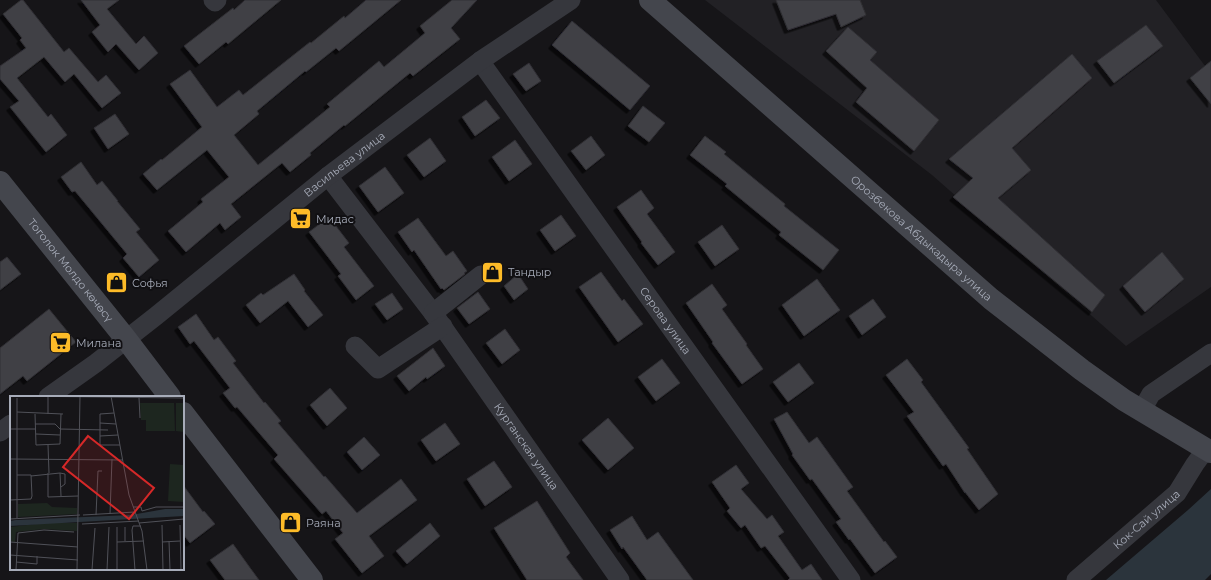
<svg xmlns="http://www.w3.org/2000/svg" width="1211" height="580" font-family="Montserrat,sans-serif">
	<style>
		.built { fill: #222125 }
		.water { fill: #2b343c }
		.building { fill: #404045; stroke: #302f34; filter: url(#shadow) }
		.lines { fill: none; stroke-linecap: round; stroke-linejoin: round }
		.street { stroke: #36373d; stroke-width: 19 }
		.secondary { stroke: #44464d; stroke-width: 22 }
		.labels { text-anchor: middle; stroke-width: 4; stroke-linejoin: round; paint-order: stroke }
		.street-label { font-size: 11px; fill: #a7acb9; stroke: #111013 }
		.poi-label { font-size: 11px; fill: #a7acb9; stroke: #111013; text-anchor: start }
		.inset-road { fill: none; stroke: #505158; stroke-width: 1 }
		.view { fill: #d62828; fill-opacity: 0.15; stroke: #d62828; stroke-width: 2 }
		.inset-edge { fill: none; stroke: #a7acb9; stroke-width: 2 }
	</style>
	<defs>
		<filter id="shadow"><feDropShadow dx="-3.5" dy="3.5" stdDeviation="0" flood-color="#0009"/></filter>
	</defs>
	<rect width="100%" height="100%" fill="#161518"/>
	<path class="built" d="M705,0H1156L1211,74V287L1126,346L932,175Z"/>
	<path class="water" d="M1211,489V574L1205,580H1106L1188,510Z"/>
	<g class="building">
		<path d="M21,0H23L64,52L69,48L98,82L106,75L121,93L102,108L74,74L65,82L44,57L17,78L48,117L51,114L67,135L46,152L10,107L19,101L0,79V66L26,48L20,40L22,38L3,14Z"/>
		<path d="M81,0H119L107,9L136,44L144,36L158,53L139,70L116,44L108,52L92,32L100,25Z"/>
		<path d="M245,0H281L228,44L226,42L199,64L184,46L233,8L234,10Z"/>
		<path d="M366,0H401L339,51L336,48L306,72L305,71L257,111L259,114L234,135L258,165L330,107L327,104L379,61L384,67L425,33L420,26L452,0H477L451,28L460,39L413,76L410,73L345,126L344,125L310,153L311,155L290,172L282,163L231,204L241,217L225,230L220,223L186,252L168,231L203,202L201,199L229,177L207,150L157,190L143,174L161,159L162,160L202,127L170,84L190,70L217,107L239,90L243,95L310,42L311,43L344,16L345,18Z"/>
		<path d="M776,0H860L866,15L841,27L836,14L788,30Z"/>
		<path d="M572,21L650,86L630,110L552,45Z"/>
		<path d="M1146,25L1163,46L1114,83L1097,61Z"/>
		<path d="M848,27L877,52L870,60L939,120L914,151L856,102L867,88L826,51Z"/>
		<path d="M1072,54L1092,78L1012,148L1031,170L998,198L1105,295L1092,312L953,197L973,178L949,159Z"/>
		<path d="M1211,61V104L1190,78Z"/>
		<path d="M529,63L541,81L526,91L513,74Z"/>
		<path d="M486,100L500,118L475,136L462,117Z"/>
		<path d="M643,106L665,123L649,142L628,126Z"/>
		<path d="M115,114L129,134L108,149L94,128Z"/>
		<path d="M591,136L605,155L586,170L571,151Z"/>
		<path d="M705,136L726,152L724,154L785,204L784,206L839,250L823,270L779,235L781,232L725,186L727,184L690,155Z"/>
		<path d="M430,138L446,161L424,177L407,155Z"/>
		<path d="M515,140L532,164L509,181L492,157Z"/>
		<path d="M81,162L97,185L102,181L118,201H117L140,229L136,232L159,260L139,277L123,258L127,254L75,191L72,192L61,177Z"/>
		<path d="M385,167L404,193L378,212L359,186Z"/>
		<path d="M641,190L654,208L647,214L675,252L658,265L641,243L642,242L617,207Z"/>
		<path d="M561,215L576,236L555,251L540,230Z"/>
		<path d="M329,217L349,243L344,247L374,286L356,300L338,276L341,274L309,232Z"/>
		<path d="M418,218L446,256L453,251L467,271L464,273L465,274L444,290L442,288L441,289L414,250L412,252L398,232Z"/>
		<path d="M722,225L739,249L715,266L698,242Z"/>
		<path d="M1162,252L1184,279L1145,312L1123,286Z"/>
		<path d="M7,257L21,274L0,290V262Z"/>
		<path d="M601,272L622,301L624,299L643,324L618,342L579,287Z"/>
		<path d="M294,274L305,290L304,291L323,315L308,327L288,301L260,323L246,305L261,293L263,295Z"/>
		<path d="M518,274L528,289L514,300L504,286Z"/>
		<path d="M817,279L840,310L804,336L782,305Z"/>
		<path d="M712,284L727,305L722,309L747,344L746,345L763,369L742,384L712,343L713,342L686,303Z"/>
		<path d="M478,292L490,309L469,324L457,308Z"/>
		<path d="M392,293L403,309L387,320L375,304Z"/>
		<path d="M873,299L886,317L862,335L849,316Z"/>
		<path d="M49,309L76,342L27,381L23,376L0,394V348Z"/>
		<path d="M196,314L214,340L218,337L236,361L233,363L264,403L265,402L281,421L278,423L324,477L325,476L357,513L401,479L417,500L369,536L384,556L362,573L335,539L343,533L326,511L322,514L274,459L278,455L237,407L235,408L223,393L230,388L194,341L190,344L178,327Z"/>
		<path d="M505,329L520,350L502,364L486,343Z"/>
		<path d="M433,348L445,366L427,379L426,377L409,391L397,376Z"/>
		<path d="M662,359L680,383L656,401L638,377Z"/>
		<path d="M907,359L923,380L921,382L969,448L967,449L998,494L979,510L965,492V493L946,464L943,466L907,416L914,412L886,375Z"/>
		<path d="M799,363L814,383L788,402L773,382Z"/>
		<path d="M330,388L347,408L327,426L310,405Z"/>
		<path d="M787,412L809,443L817,437L853,487L847,491L884,542L885,541L897,557L875,573L850,539L849,540L836,522L841,519L812,479L810,480L792,455L793,454L774,419Z"/>
		<path d="M608,418L634,448L608,470L582,440Z"/>
		<path d="M445,423L460,444L436,461L421,440Z"/>
		<path d="M364,437L380,455L362,470L347,452Z"/>
		<path d="M494,461L512,487L485,506L467,479Z"/>
		<path d="M736,465L749,483L741,489L767,519L772,515L784,532L778,536L802,570L811,564L822,580H788L790,578L765,546L761,548L745,525L741,528L727,511L730,508L712,482Z"/>
		<path d="M183,485L203,512L204,511L215,524L190,543L183,534Z"/>
		<path d="M537,501L570,553L566,557L583,580H527L494,528Z"/>
		<path d="M632,516L647,540L658,532L693,580H647L623,547L622,549L610,530Z"/>
		<path d="M430,523L440,536L407,564L396,551Z"/>
		<path d="M233,544L248,565L259,580H225L210,560Z"/>
	</g>
	<g class="lines">
		<g class="street">
			<path d="M213,0L215,2L217,0"/>
			<path id="s1" d="M480,61L851,580"/>
			<path d="M328,176L433,313"/>
			<path id="s2" d="M481,275L433,313L620,580"/>
			<path d="M355,346L378,369L443,326"/>
			<path id="s3" d="M48,397L96,363L156,316L328,176L480,61L571,0"/>
			<path d="M1142,410L1151,394L1211,353"/>
			<path d="M0,432L11,424"/>
			<path id="s4" d="M1076,580L1177,493L1195,464L1206,449"/>
		</g>
		<g class="secondary">
			<path id="s5" d="M650,0L991,299L1082,370L1124,400L1211,452"/>
			<path id="s6" d="M0,182L126,339L170,397"/>
			<path d="M183,413L312,580"/>
		</g>
	</g>
	<defs>
		<symbol id="supermarket-square" viewBox="-11 -11 22 22"><rect x="-9" y="-9" width="18" height="18" rx="4" fill="#fdbb28" stroke="#111013"/><path d="M-6-5.5h2.5l.6 2H6L4.5 2H-2.5L-4.4-4H-6ZM-1.5 3.2a1.3 1.3 0 1 0 .1 0ZM3 3.2a1.3 1.3 0 1 0 .1 0Z" fill="#111"/></symbol>
		<symbol id="shop-square" viewBox="-11 -11 22 22"><rect x="-9" y="-9" width="18" height="18" rx="4" fill="#fdbb28" stroke="#111013"/><path d="M-5-2.5h2.3a2.7 3.5 0 0 1 5.4 0H5L5.5 6h-11ZM-1.5-2.5h3a1.5 2.3 0 0 0-3 0Z" fill="#111"/></symbol>
	</defs>
	<g fill-rule="evenodd">
		<use href="#supermarket-square" x="288" y="206" width="25" height="25"/>
		<use href="#shop-square" x="480" y="260" width="25" height="25"/>
		<use href="#shop-square" x="104" y="270" width="25" height="25"/>
		<use href="#supermarket-square" x="48" y="330" width="25" height="25"/>
		<use href="#shop-square" x="278" y="510" width="25" height="25"/>
	</g>
	<g class="labels">
		<g class="street-label">
			<text dy="4" stroke="none"><textPath href="#s3" startOffset="377">Васильева улица</textPath></text>
			<text dy="4" stroke="none"><textPath href="#s5" startOffset="361">Орозбекова Абдыкадыра улица</textPath></text>
			<text dy="4" stroke="none"><textPath href="#s6" startOffset="113">Тоголок Молдо көчөсү</textPath></text>
			<text dy="4" stroke="none"><textPath href="#s1" startOffset="319">Серова улица</textPath></text>
			<text dy="4" stroke="none"><textPath href="#s2" startOffset="224">Курганская улица</textPath></text>
			<text dy="4" stroke="none"><textPath href="#s4" startOffset="93">Кок-Сай улица</textPath></text>
		</g>
		<g class="poi-label">
			<text x="316" y="223">Мидас</text>
			<text x="508" y="276">Тандыр</text>
			<text x="132" y="287">Софья</text>
			<text x="76" y="347">Милана</text>
			<text x="306" y="527">Раяна</text>
		</g>
	</g>
	<g transform="translate(10 396)">
		<rect width="174" height="174" fill="#161518"/>
		<path d="M130,7H164L165,35H136V24H131ZM166,7H173L174,36L166,35ZM160,68L174,69V106L158,105ZM37,107L42,111L67,112V118L8,121V108ZM34,127H67V135L34,133L6,136L5,146L0,145V131Z" fill="#1d261f"/>
		<path d="M155,113H174V120L0,130V125L6,124L121,119Z" fill="#2b343c"/>
		<path class="inset-road" d="M5,0L174,2M38,0V18M101,0L119,99L132,135L137,174M129,2L130,22M7,16L53,18M104,17L90,18V49H110M25,18L26,49L50,48L51,18M90,27L106,28M25,28H45L50,33L98,34M0,33H26M26,38L50,39M90,40L108,39M38,49L39,77M0,63L113,64M38,77V101L68,100M50,77L55,78V88L51,91M21,80L50,77L51,100M0,104L21,103L22,100L21,79H7M123,111H131L132,115L146,111H174M100,118L102,63M73,119L125,116M86,119L88,75H92M7,122V2M0,123L70,119M129,127L174,123M72,128L129,125M152,129L153,174M170,129L171,174M107,131V174M115,131V145M159,145L160,174M0,146L68,151M107,146L134,145M152,146L170,145M0,159L68,164M6,166L27,168V160M6,174L8,137L34,134L64,136M67,174L70,0M82,174L85,132M97,174L99,131M125,174L122,134L123,130H131"/>
		<path class="view" d="M78,40L144,92L119,123L53,71Z"/>
		<rect width="174" height="174" class="inset-edge"/>
	</g>
</svg>
